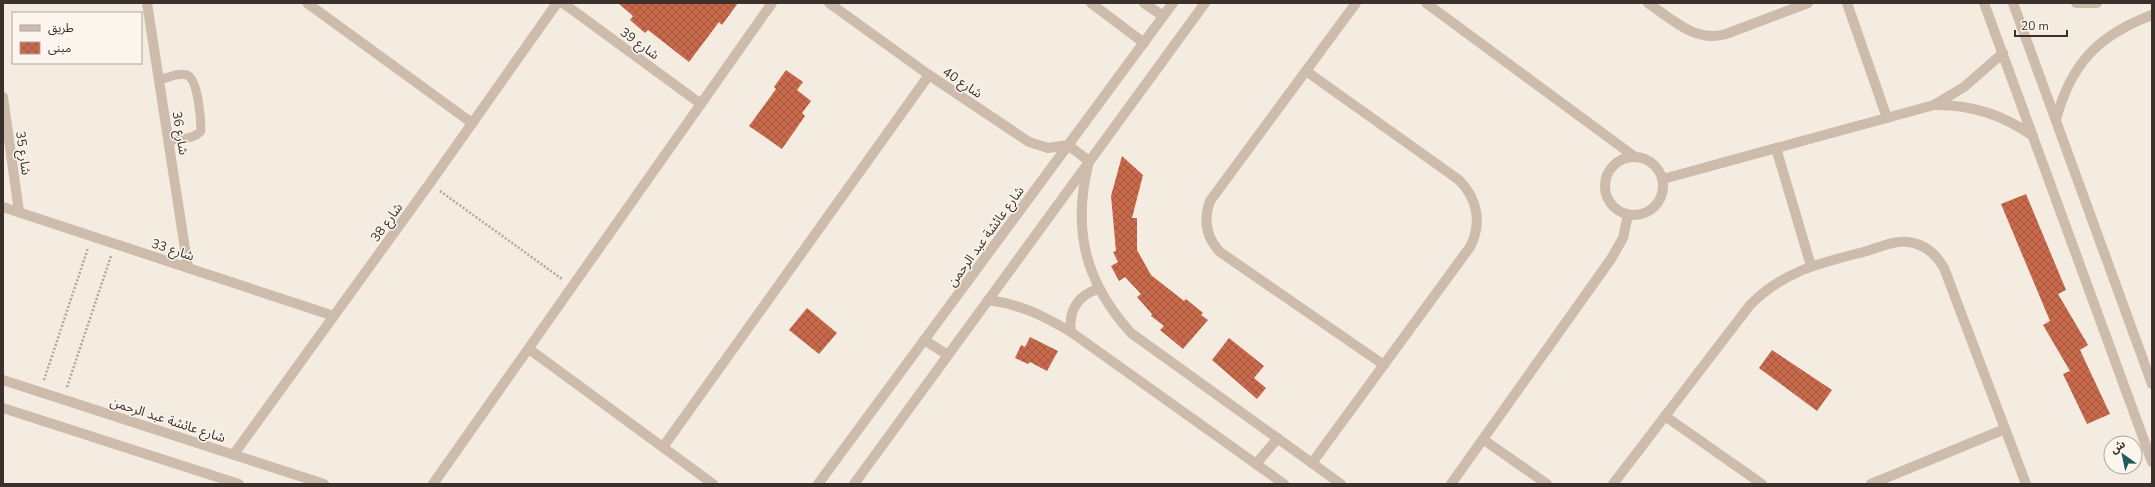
<svg xmlns="http://www.w3.org/2000/svg" width="2155" height="487" font-family="'Nunito Sans','Noto Sans Arabic',sans-serif">
	<style>
		.building { fill: url(#building-cross-hatch) }
		.lines { fill: none; stroke-linecap: round; stroke-linejoin: round }
		.path { stroke: #b9a596; stroke-width: 2.5; stroke-dasharray: 2 2; stroke-linecap: butt }
		.service { stroke: #cdbbac; stroke-width: 9 }
		.minor { stroke: #cdbbac; stroke-width: 10 }
		.tertiary { stroke: #cdbbac; stroke-width: 10 }
		.labels { text-anchor: middle; stroke-width: 3; stroke-linejoin: round; paint-order: stroke }
		.street-label { font-size: 13px; fill: #3b302b; stroke: #fbf5ee }
	</style>
	<defs>
		<pattern id="building-cross-hatch" width="8" height="8" patternUnits="userSpaceOnUse"><rect width="8" height="8" fill="#c8694b"/><path d="M0 0l8 8M0 8l8-8" fill="none" stroke="#a4573f"/></pattern>
	</defs>
	<rect width="100%" height="100%" fill="#f4ebe1"/>
	<g class="building">
		<path d="M618,3H738L722,25L719,22L689,62L648,30L645,33L630,20L633,16Z"/>
		<path d="M786,70L803,82L797,90L811,101L802,113L805,116L782,149L749,126L776,89L774,87Z"/>
		<path d="M1122,156L1143,175L1132,218H1137V250L1151,275L1184,301L1186,299L1203,313L1201,315L1208,320L1183,349L1160,330L1164,326L1151,316L1152,314L1137,297L1141,294L1125,277L1119,281L1111,266L1118,262L1113,252L1116,251L1111,196Z"/>
		<path d="M2026,194L2066,290L2058,294L2088,345L2080,350L2110,414L2087,424L2063,374L2070,371L2043,325L2050,321L2001,204Z"/>
		<path d="M807,308L837,333L819,354L789,330Z"/>
		<path d="M1030,337L1058,351L1047,371L1030,362L1028,364L1015,358L1021,345L1025,347Z"/>
		<path d="M1229,338L1264,366L1254,378L1266,388L1257,399L1212,360Z"/>
		<path d="M1772,350L1832,390L1817,411L1759,368Z"/>
	</g>
	<g class="lines">
		<g class="path">
			<path d="M440,191L562,279"/>
			<path d="M44,380L88,248"/>
			<path d="M67,387L111,256"/>
		</g>
		<path class="service" d="M159,80C167,78 179,72 187,75C198,79 201,119 201,131C194,139 180,139 169,141"/>
		<g class="minor">
			<path d="M147,3L188,268"/>
			<path d="M307,3L472,123"/>
			<path d="M563,3L701,104"/>
			<path d="M829,3L929,75L1029,142L1048,148L1068,145L1089,161C1072,228 1084,281 1131,333L1341,484"/>
			<path d="M1091,3L1144,43"/>
			<path d="M1144,3L1163,16"/>
			<path d="M1356,3L1210,201C1203,220 1206,237 1220,252L1384,365"/>
			<path d="M1426,3L1635,157"/>
			<path d="M1648,3C1672,19 1695,43 1726,34L1808,3"/>
			<path d="M1847,3L1887,118"/>
			<path d="M1306,71L1459,180C1478,199 1482,224 1470,247L1312,463"/>
			<path d="M3,97L19,212"/>
			<path d="M1936,105C1973,105 2003,115 2033,136"/>
			<path d="M1776,148L1811,266"/>
			<circle cx="1634" cy="186" r="29"/>
			<path d="M1663,179L1934,105L1964,87L2003,53"/>
			<path d="M3,207L334,316"/>
			<path d="M988,300C1020,304 1044,316 1071,332L1284,484"/>
			<path d="M1071,332C1068,311 1078,295 1098,289"/>
			<path d="M924,340L948,355"/>
			<path d="M529,349L713,484"/>
			<path d="M3,380L324,484"/>
			<path d="M3,408L239,484"/>
			<path d="M1665,416L1762,484"/>
			<path d="M1484,440L1547,484"/>
			<path d="M663,447L929,75"/>
			<path d="M234,454L430,183L557,3"/>
			<path d="M1256,464L1278,438"/>
			<path d="M433,484L772,3"/>
			<path d="M818,484L1173,3"/>
			<path d="M854,484L1205,3"/>
			<path d="M1451,484L1611,259L1623,238L1628,215"/>
			<path d="M1613,484L1750,305C1785,270 1821,263 1867,251C1880,247 1895,240 1908,242C1925,244 1936,254 1944,268L2026,484"/>
			<path d="M1871,484L2005,429"/>
		</g>
		<g class="tertiary">
			<path d="M1984,3L2152,462"/>
			<path d="M2013,3L2152,384"/>
			<path d="M2076,3H2097"/>
			<path d="M2056,120C2070,65 2098,35 2152,15"/>
		</g>
	</g>
	<g class="labels">
		<g class="street-label">
			<text transform="translate(640 43) rotate(36)" y="5">شارع 39</text>
			<text transform="translate(963 82) rotate(34)" y="5">شارع 40</text>
			<text transform="translate(181 133) rotate(81)" y="5">شارع 36</text>
			<text transform="translate(24 153) rotate(82)" y="5">شارع 35</text>
			<text transform="translate(386 222) rotate(-54)" y="5">شارع 38</text>
			<text transform="translate(985 236) rotate(-54)" y="5">شارع عائشة عبد الرحمن</text>
			<text transform="translate(173 249) rotate(18)" y="5">شارع 33</text>
			<text transform="translate(168 419) rotate(18)" y="5">شارع عائشة عبد الرحمن</text>
		</g>
	</g>
	<rect width="2155" height="487" fill="none" stroke="#3b302b" stroke-width="8"/>
	<rect x="12" y="12" width="130" height="52" fill="#fbf5ee" stroke="#aea6a0"/>
	<rect x="20" y="25" width="20" height="6" fill="#cdbbac" stroke="#aea6a0"/>
	<text x="48" y="32" font-size="12" fill="#3b302b">طريق</text>
	<rect x="20" y="42" width="20" height="12" fill="url(#building-cross-hatch)" stroke="#aea6a0"/>
	<text x="48" y="52" font-size="12" fill="#3b302b">مبنى</text>
	<g transform="translate(2123 455) rotate(327)"><circle r="19" fill="#fbf5ee" stroke="#aea6a0"/>
	<path d="M0-3L7 15L0 10L-7 15Z" fill="#1f5a5e"/>
	<text y="-6" font-size="11" font-weight="bold" text-anchor="middle" fill="#3b302b">ش</text>
	</g>
	<path d="M2015 30v6h52v-6" fill="none" stroke="#3b302b" stroke-width="2"/>
	<text x="2021" y="30" font-size="12" fill="#3b302b" stroke="#fbf5ee" stroke-width="3" paint-order="stroke">20 m</text>
</svg>
